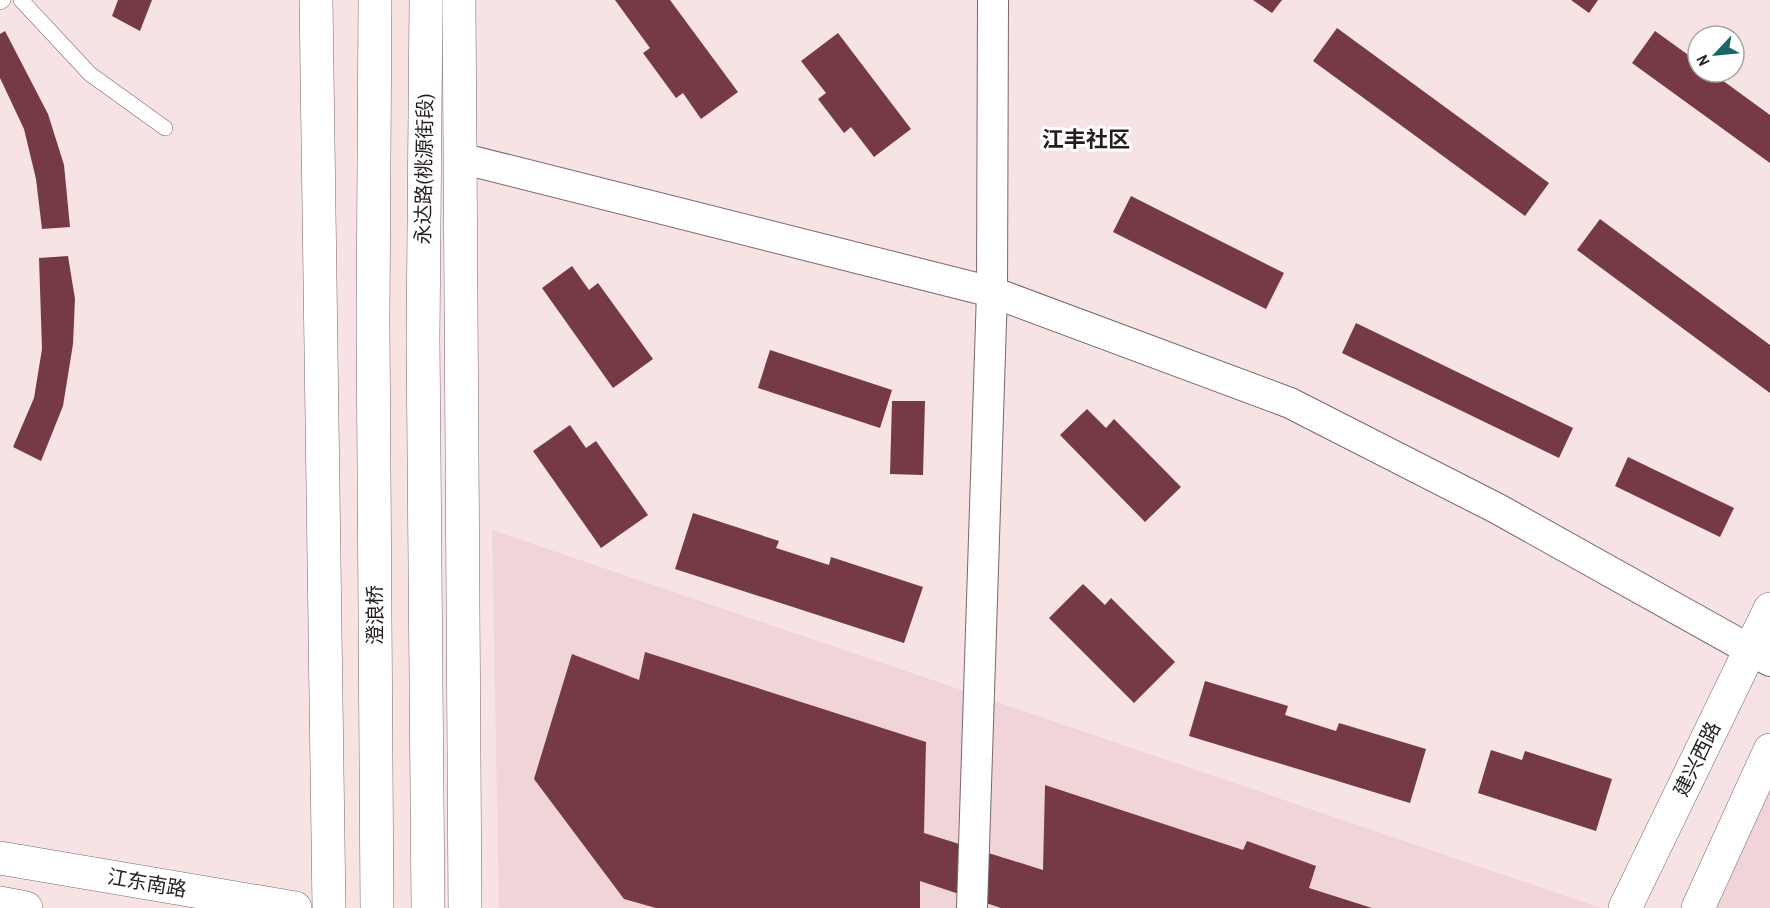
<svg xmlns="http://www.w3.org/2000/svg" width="1770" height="908" font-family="'Archivo Narrow','Noto Sans SC',sans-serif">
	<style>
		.built { fill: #f1d4d7 }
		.building { fill: #753a44 }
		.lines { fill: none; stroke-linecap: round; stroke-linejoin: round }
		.lane-casing { stroke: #7a686a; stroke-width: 16 }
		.street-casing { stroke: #7a686a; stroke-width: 32 }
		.secondary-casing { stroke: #7a686a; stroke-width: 34 }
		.primary-casing { stroke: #7a686a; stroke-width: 34 }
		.lane { stroke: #fff; stroke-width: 15 }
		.street { stroke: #fff; stroke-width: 30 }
		.secondary { stroke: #fff; stroke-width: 33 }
		.primary { stroke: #fff; stroke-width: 33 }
		.labels { text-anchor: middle; stroke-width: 6; stroke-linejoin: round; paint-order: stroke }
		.street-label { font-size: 20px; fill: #251e1e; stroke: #fff }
		.quarter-label { font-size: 22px; font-weight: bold; fill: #251e1e; stroke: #fff }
	</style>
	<rect width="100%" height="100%" fill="#f7e2e4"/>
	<g class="built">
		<path d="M492,530L1601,908H499Z"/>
		<path d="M1770,781V908H1714Z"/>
	</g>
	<g class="building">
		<path d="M118,0H152L140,31L112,16Z"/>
		<path d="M615,0H670L738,92L701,119L683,93L676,98L643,53L650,48Z"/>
		<path d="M1253,0H1282L1272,13Z"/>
		<path d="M1571,0H1598L1589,13Z"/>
		<path d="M1337,28L1549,183L1525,216L1313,61Z"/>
		<path d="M5,31L48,114L64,165L70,227L42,229L36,179L24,129L0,78V34Z"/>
		<path d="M1655,31L1698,62V72H1711L1770,115V163L1632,63Z"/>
		<path d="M838,33L911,129L874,157L851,127L844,133L818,99L826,93L801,61Z"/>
		<path d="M1131,196L1284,273L1266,309L1113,232Z"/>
		<path d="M1600,219L1770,345V393L1577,250Z"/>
		<path d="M68,256L75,299L73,344L63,406L41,461L13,447L34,398L42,349L39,258Z"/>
		<path d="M572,266L589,290L598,283L653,359L613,388L542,288Z"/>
		<path d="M1356,323L1573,428L1559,458L1342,353Z"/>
		<path d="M770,350L892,390L880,428L758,388Z"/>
		<path d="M892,401H925L923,475L890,474Z"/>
		<path d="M1087,409L1106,428L1114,419L1181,487L1145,522L1060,435Z"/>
		<path d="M570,425L586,448L596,441L648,515L601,548L533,451Z"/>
		<path d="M1628,457L1734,508L1720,537L1615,486Z"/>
		<path d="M693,513L779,541L776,548L829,565L831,557L923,587L904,643L675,569Z"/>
		<path d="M1083,584L1105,605L1111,598L1175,662L1134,703L1049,618Z"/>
		<path d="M645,652L926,742L924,833L1043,870L1045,785L1243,850L1247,841L1316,866L1309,888L1372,908H1001L920,881V908H656L624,899L534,779L572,654L639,680Z"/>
		<path d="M1205,681L1288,706L1285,715L1336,731L1339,723L1426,749L1410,803L1189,736Z"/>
		<path d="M1491,750L1522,760L1525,751L1612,779L1596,831L1478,793Z"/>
	</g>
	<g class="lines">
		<defs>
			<g id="lane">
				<path d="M21,0L90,74L165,128"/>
				<path d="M0,2L3,0"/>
			</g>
			<g id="street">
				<path d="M460,158L992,292L1290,403L1498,509L1770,661"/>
				<path d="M972,908L992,292L993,0"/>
			</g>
			<g id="secondary">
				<path d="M1625,908L1770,609"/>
				<path d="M1698,908L1770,750"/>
			</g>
			<g id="primary">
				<path d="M316,0L329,908"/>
				<path d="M375,0L373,322L377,908"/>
				<path d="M426,0L423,339L428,908"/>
				<path d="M459,0L465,908"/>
				<path d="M0,858L295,908"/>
				<path d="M0,903L26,908"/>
			</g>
		</defs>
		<use href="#lane" class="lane-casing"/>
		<use href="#street" class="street-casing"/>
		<use href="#secondary" class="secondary-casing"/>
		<use href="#primary" class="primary-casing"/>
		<use href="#lane" class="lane"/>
		<use href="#street" class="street"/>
		<use href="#secondary" class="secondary"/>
		<use href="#primary" class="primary"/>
	</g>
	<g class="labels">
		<g class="street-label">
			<text transform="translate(424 169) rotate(-89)" y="7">永达路(桃源街段)</text>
			<text transform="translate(375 615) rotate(-90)" y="7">澄浪桥</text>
			<text transform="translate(1697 759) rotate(-64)" y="7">建兴西路</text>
			<text transform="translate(147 883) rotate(10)" y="7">江东南路</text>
		</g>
		<g class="quarter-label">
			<text x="1086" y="147">江丰社区</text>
		</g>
	</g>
	<g transform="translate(1716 54) rotate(244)"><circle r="28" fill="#ffffff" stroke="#a8a5a5" stroke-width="1.5"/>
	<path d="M0-4.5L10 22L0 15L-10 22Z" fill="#1a6764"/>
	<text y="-9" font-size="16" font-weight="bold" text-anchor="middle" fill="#251e1e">N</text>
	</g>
</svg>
